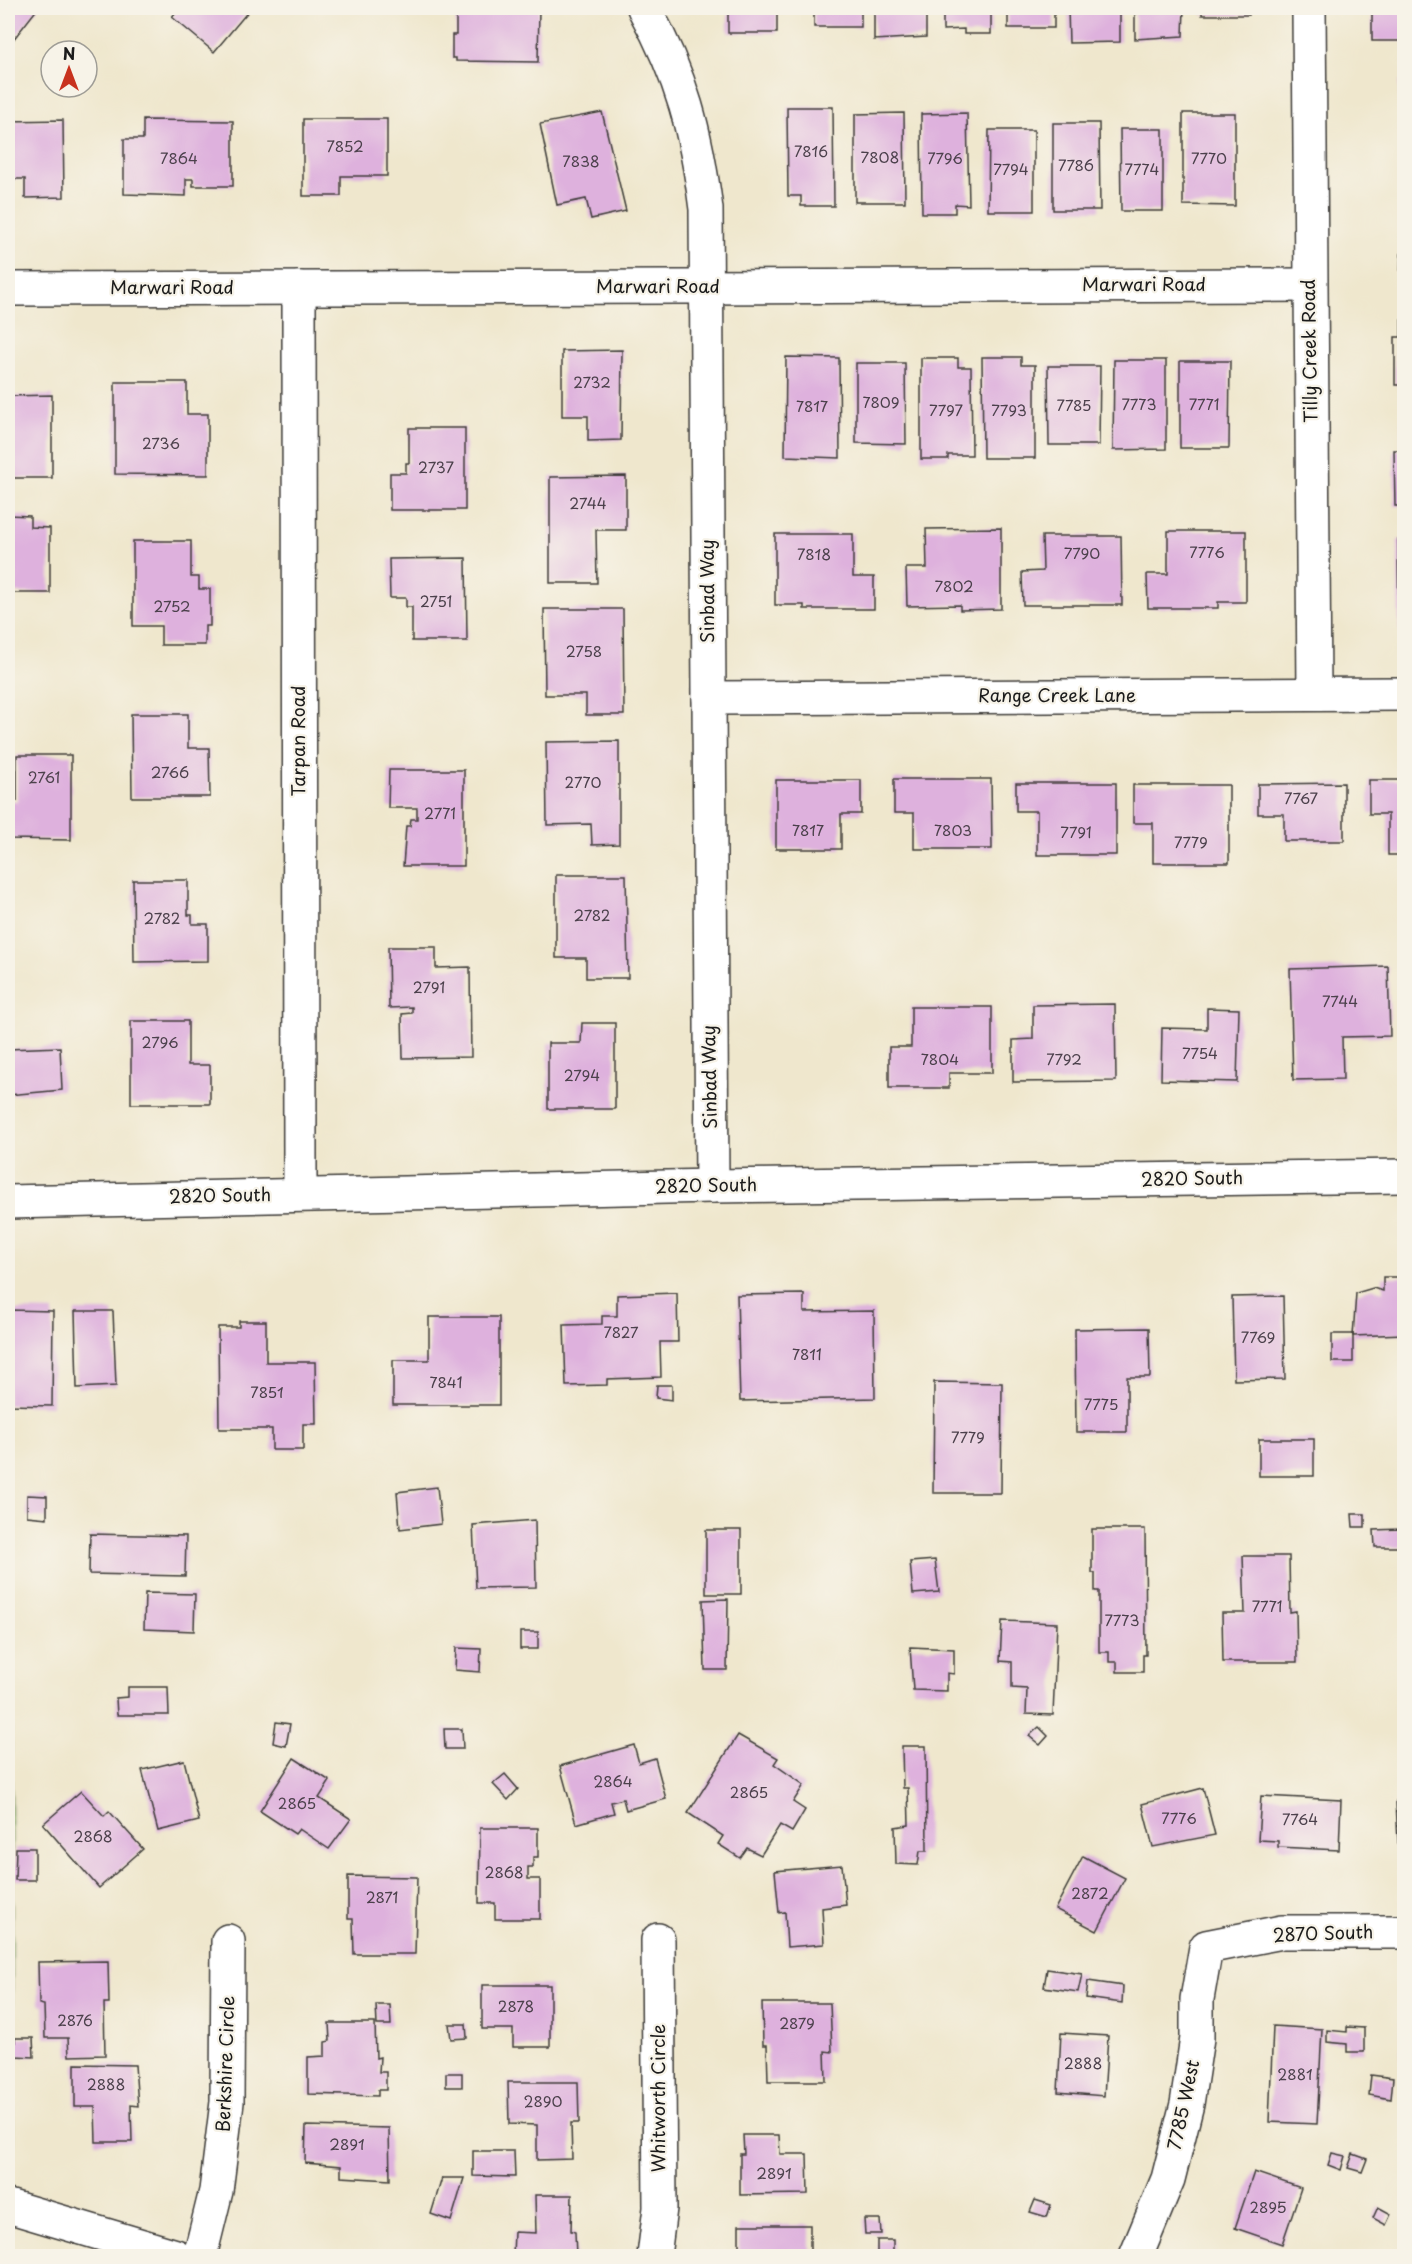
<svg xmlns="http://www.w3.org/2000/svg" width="1412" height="2264" font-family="'Playpen Sans',sans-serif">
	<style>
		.green { fill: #a0d281; stroke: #5e774e; stroke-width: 1.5 }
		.building { fill: #deb1dd }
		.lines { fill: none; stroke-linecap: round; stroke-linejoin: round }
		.minor-casing { stroke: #3c3a37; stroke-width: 36 }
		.tertiary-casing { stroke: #3c3a37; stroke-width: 36 }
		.minor { stroke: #fff; stroke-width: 33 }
		.tertiary { stroke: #fff; stroke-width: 33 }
		.labels { text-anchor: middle; stroke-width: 4.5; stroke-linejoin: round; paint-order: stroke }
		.number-label { font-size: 15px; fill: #4c414c }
		.street-label { font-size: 18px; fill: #1c1c1c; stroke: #f7f3e8 }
	</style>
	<rect width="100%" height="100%" fill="#f7f3e8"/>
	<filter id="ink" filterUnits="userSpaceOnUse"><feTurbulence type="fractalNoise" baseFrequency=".0167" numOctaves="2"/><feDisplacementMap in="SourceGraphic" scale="12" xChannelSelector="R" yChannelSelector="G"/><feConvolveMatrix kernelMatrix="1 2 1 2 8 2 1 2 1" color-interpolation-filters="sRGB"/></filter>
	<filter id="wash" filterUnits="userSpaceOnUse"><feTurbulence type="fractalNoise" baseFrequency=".008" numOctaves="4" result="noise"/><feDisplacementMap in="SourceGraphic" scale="24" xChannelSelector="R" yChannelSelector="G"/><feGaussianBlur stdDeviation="1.35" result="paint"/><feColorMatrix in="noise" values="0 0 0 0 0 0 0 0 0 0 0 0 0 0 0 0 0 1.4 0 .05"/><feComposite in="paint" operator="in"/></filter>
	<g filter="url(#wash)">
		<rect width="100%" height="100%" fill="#efe7cd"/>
		<path class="green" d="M8,1724H11L13,2155L8,2154Z"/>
		<g id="blocks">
			<g class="building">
				<path d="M8,8H38L13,40L8,36Z"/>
				<path d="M179,8H251L214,52L172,17Z"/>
				<path d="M452,8H539L538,62L456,61V58H452V35H456V13H452Z"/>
				<rect x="728" y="8" width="49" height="25"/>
				<rect x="814" y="8" width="47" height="19"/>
				<path d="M874,8H926V37L874,40Z"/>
				<path d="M943,8H991V34H964V29L943,30Z"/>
				<rect x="1008" y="8" width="46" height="20"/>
				<path d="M1068,8H1120V42L1069,43Z"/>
				<path d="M1133,8H1184L1183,36L1135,39V11H1133Z"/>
				<rect x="1202" y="8" width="47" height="7"/>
				<rect x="1372" y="8" width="32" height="33"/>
				<path d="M1399,82H1404V166H1400Z"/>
				<path d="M787,107H833L834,206H801V196H788Z"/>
				<path d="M602,112L626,211L591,219L586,199L557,205L540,124Z"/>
				<path d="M904,113L905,202H855V114Z"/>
				<path d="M967,113L969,205L955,204V213H922L921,114Z"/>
				<path d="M1183,113H1235V206L1183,205Z"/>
				<path d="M303,119H387V176H341V196H303Z"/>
				<path d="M63,120L64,197L25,198V179H8V121Z"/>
				<path d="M143,120L233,121V186H193V179H186V196L124,194V139H143Z"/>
				<path d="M1053,123H1099L1100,210H1053Z"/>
				<path d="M1120,129H1163V211H1121Z"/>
				<path d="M989,130H1034V211H988Z"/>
				<path d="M1402,201H1404V279H1400Z"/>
				<path d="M1401,320H1404V385H1395V337H1401Z"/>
				<path d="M622,350L621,440L588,441V416H562V351Z"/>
				<path d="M786,357L839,358L840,458L785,456Z"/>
				<path d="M982,357H1021V365H1035V458H983Z"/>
				<path d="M921,358H958V367H971L972,455H948V459H921Z"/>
				<path d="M1114,360H1166V449L1113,450Z"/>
				<path d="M1180,361H1230L1229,448H1180Z"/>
				<path d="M856,363H905L906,444L856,443Z"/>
				<path d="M1048,366H1100L1099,445H1049Z"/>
				<path d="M115,382H187V414H208V475L115,474Z"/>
				<path d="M52,395V478H8V396Z"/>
				<path d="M1401,421H1404V506H1395L1394,450H1401Z"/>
				<path d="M409,428H465V510H390V473H406V463H409Z"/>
				<path d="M626,476V530H596L597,583H550V477Z"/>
				<path d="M8,515L30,516V527L50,528V593H8Z"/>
				<path d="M1001,528V609L960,610V605L907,606L906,568H927L926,529Z"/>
				<path d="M1168,531H1246V602H1218V608H1148L1147,574H1168Z"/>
				<path d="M775,534H853V577H874V609H804V605H775Z"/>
				<path d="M1042,536H1121L1122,605H1023L1022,572L1043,571Z"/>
				<path d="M1398,540H1404V630H1399Z"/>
				<path d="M133,541H191V577H199V589H210V626H205V645H161V626H133Z"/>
				<path d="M466,558L467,641H412V607H406V598H390L389,559Z"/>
				<path d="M544,609H623L624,715H586V695H545Z"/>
				<path d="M131,714H188V748H209L210,797H132Z"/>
				<path d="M619,741V844L592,845L591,824L547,825L546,742Z"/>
				<path d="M17,755H71V840L8,839V801H17Z"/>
				<path d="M389,770H464V866H403L406,826H410L411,819H417V808H388Z"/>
				<path d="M894,779H991L992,849H914V813H894Z"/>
				<path d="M776,780H861V814H841V849H776Z"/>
				<path d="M1369,780H1404V855H1388V814H1369Z"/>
				<path d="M1016,783H1116V855H1037V811H1016Z"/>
				<path d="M1344,783V841H1284V814H1258V784Z"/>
				<path d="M1133,785H1229V863H1153V823H1133Z"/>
				<path d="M556,875H626L628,978H586V958H556Z"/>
				<path d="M133,880H188V915H192V924H208V961L134,962Z"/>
				<path d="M388,947H436V968L470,967L471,1057L403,1058L402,1014L412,1013V1007L389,1008Z"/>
				<path d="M1388,966L1390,1036L1342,1037L1343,1079L1293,1080L1290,969Z"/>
				<path d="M1115,1004L1116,1081L1013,1082V1040L1033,1039V1005Z"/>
				<path d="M911,1007H992V1073H949V1088H889V1047H911Z"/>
				<path d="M1207,1008L1239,1009L1237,1082L1161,1080L1162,1028L1207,1029Z"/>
				<path d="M131,1021H188V1065H210V1104H131Z"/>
				<path d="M582,1023H615V1109H548V1043H581Z"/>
				<path d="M60,1047L62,1090L8,1095V1049Z"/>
				<path d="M1383,1277H1404V1334L1353,1336L1356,1293L1373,1288L1383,1291Z"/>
				<path d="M677,1293L678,1342H660L661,1377L607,1379V1385L566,1386L564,1325L602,1324V1316H617V1295Z"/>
				<path d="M804,1294V1312L874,1311L875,1398L740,1401L737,1295Z"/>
				<path d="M1283,1296L1285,1379L1234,1380L1232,1297Z"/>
				<path d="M8,1310L53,1311L52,1406L8,1405Z"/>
				<path d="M75,1311H113L116,1386L77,1388Z"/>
				<path d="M429,1317H499V1405H393V1360H429Z"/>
				<path d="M239,1321H266V1362H315L316,1424H303V1450H272V1429H219L218,1327H239Z"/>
				<path d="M1149,1328L1150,1377H1127V1432H1076L1075,1329Z"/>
				<rect x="1332" y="1334" width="21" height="28"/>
				<path d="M934,1382L1002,1383L1001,1493H933Z"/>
				<path d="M657,1385H672V1400L656,1398Z"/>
				<rect x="1259" y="1439" width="55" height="37"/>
				<path d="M437,1487L441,1524L400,1529L397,1492Z"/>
				<path d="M27,1495L47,1496V1518L27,1516Z"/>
				<path d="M1352,1514H1365V1527H1353Z"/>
				<path d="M535,1520L536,1587L476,1588L473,1525Z"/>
				<path d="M1092,1529H1145L1146,1655H1143V1672H1117V1662H1109V1652H1099V1591H1095V1573H1092Z"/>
				<path d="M1401,1529L1402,1547H1375L1374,1530Z"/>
				<rect x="706" y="1530" width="35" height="64"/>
				<path d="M90,1534L186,1536L185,1576L89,1574Z"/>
				<path d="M1243,1556H1289L1290,1612L1296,1611L1297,1662H1223L1222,1613H1245Z"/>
				<path d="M935,1560L939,1592L913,1594L910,1562Z"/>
				<path d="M145,1593L195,1594L194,1631L144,1629Z"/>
				<path d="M728,1599L727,1670H705L703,1600Z"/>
				<path d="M1002,1621L1057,1623L1053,1715L1026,1714L1027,1689L1012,1688V1662L1000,1661Z"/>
				<rect x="520" y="1632" width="18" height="17"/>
				<path d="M910,1647L954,1649V1674L947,1673V1691L913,1690Z"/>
				<path d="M456,1648L481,1649L480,1672L455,1670Z"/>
				<path d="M128,1687H168L169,1715H117L116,1698L128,1697Z"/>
				<path d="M276,1722L290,1724L286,1746L273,1743Z"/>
				<path d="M1039,1727L1048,1736L1040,1745L1029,1736Z"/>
				<path d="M444,1729H462L463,1749H445Z"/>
				<path d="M738,1735L778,1758L774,1764L804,1785L793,1802L805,1810L792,1832L780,1825L761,1855L747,1848L740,1858L718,1844L723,1836L688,1813Z"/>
				<path d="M634,1745L639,1763L655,1758L666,1799L626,1810L623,1799L611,1802L614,1813L576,1824L560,1766Z"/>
				<path d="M902,1746H926L927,1851H920L918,1865L896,1864L895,1827L909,1825L908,1788H903Z"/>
				<path d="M294,1758L330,1781L319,1798L351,1819L329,1849L299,1829L295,1834L260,1811Z"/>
				<path d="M184,1760L199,1821L158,1831L142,1770Z"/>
				<path d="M505,1774L518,1789L508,1800L493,1784Z"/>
				<path d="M1203,1788L1215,1835L1153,1847L1142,1804Z"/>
				<path d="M81,1791L104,1816L109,1811L143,1849L99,1888L43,1824Z"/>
				<path d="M1261,1796L1341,1800L1339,1850L1278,1847V1841L1258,1840Z"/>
				<path d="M1404,1800V1843H1398L1396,1801Z"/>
				<path d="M480,1828H538V1857H533V1867H528V1879H540V1919H495V1903H479Z"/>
				<path d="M16,1848H35V1880H15Z"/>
				<path d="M1083,1856L1125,1878L1097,1931L1055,1909Z"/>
				<path d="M842,1865L846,1905L822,1908L824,1944L787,1947L785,1912L779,1913L775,1871Z"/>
				<path d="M348,1876L417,1877L415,1954H354L353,1919H348Z"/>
				<path d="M108,1961L109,2003H104L105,2055L69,2056L68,2038H45L44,2005L39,2004L38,1962Z"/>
				<path d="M1047,1969L1082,1974L1078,1992L1044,1987Z"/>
				<path d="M1088,1981L1123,1986L1122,2003L1086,1998Z"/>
				<path d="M482,1985H550V2047H513V2029H482Z"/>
				<path d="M762,2003H830L832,2052L825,2051L826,2081H768L767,2045H763Z"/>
				<path d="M376,2005H390L391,2025H377Z"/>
				<path d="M1404,2008V2062H1401L1400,2009Z"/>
				<path d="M329,2023H375L376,2058L380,2057L379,2072H386V2090H378V2096L308,2094V2057L325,2056V2042L330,2041Z"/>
				<path d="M449,2024H466L467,2038L451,2039Z"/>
				<path d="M1273,2026L1322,2029L1317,2124L1269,2122Z"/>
				<path d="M1347,2027L1364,2028V2052H1347V2044L1327,2042V2030L1347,2032Z"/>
				<path d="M1061,2033L1108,2036L1104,2096L1058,2092Z"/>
				<path d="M15,2038H33L34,2057L15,2056Z"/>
				<path d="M75,2064L135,2065L138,2106L131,2105L132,2142H96L95,2107H75Z"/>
				<rect x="446" y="2073" width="16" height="14"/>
				<path d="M1371,2075L1393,2078L1391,2099L1369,2095Z"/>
				<path d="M508,2082H578L579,2123H571L572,2159L537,2160V2125L509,2124Z"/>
				<path d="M306,2126L389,2128L390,2180L341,2177V2166L305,2163Z"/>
				<path d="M743,2135H779L780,2154H807L808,2194L740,2195V2154H744Z"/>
				<path d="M473,2151H514L515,2177L473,2176Z"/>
				<path d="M1332,2153L1345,2156L1341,2170L1328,2165Z"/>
				<path d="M1353,2154L1367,2159L1362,2172L1348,2168Z"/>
				<path d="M1254,2172L1301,2188L1282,2244L1235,2228Z"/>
				<path d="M442,2178H464L451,2221L431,2214Z"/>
				<path d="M535,2195H572L571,2231L575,2232L576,2256H513L514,2232L536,2233Z"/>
				<path d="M1035,2200L1051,2205L1047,2217L1030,2212Z"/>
				<path d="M1378,2207L1391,2214L1386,2225L1373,2218Z"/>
				<path d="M864,2219H880L881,2234H865Z"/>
				<rect x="739" y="2225" width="71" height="31"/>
				<rect x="877" y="2240" width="16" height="15"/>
			</g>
		</g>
	</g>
	<g filter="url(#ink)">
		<use href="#blocks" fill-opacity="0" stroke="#3c3a37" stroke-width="1.5"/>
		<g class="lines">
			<defs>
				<g id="minor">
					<path d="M644,8C682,77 696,131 706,209L712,1186"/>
					<path d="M1309,8L1314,694"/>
					<path d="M299,288L300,1194"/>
					<path d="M8,289L1309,285"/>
					<path d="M709,698L1404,694"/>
					<path d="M8,2206L176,2256"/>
					<path d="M200,2256L216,2191L227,2102L228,1941"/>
					<path d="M654,2256L660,2208L658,1940"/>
					<path d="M1136,2256L1168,2179L1187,2104L1197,2038V1999L1206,1947L1282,1932H1404"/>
				</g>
				<path id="tertiary" d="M8,1202L712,1186L1404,1176"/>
			</defs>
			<use href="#minor" class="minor-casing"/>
			<use href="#tertiary" class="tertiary-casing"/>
			<use href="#minor" class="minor"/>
			<use href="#tertiary" class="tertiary"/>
		</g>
	</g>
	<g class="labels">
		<g class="number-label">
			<text x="345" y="152">7852</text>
			<text x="811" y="157">7816</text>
			<text x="880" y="163">7808</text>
			<text x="179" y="164">7864</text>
			<text x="945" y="164">7796</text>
			<text x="1209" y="164">7770</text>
			<text x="581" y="167">7838</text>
			<text x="1076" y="171">7786</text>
			<text x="1011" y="175">7794</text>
			<text x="1142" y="175">7774</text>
			<text x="592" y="388">2732</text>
			<text x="881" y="408">7809</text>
			<text x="1139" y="410">7773</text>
			<text x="1204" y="410">7771</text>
			<text x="1074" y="411">7785</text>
			<text x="812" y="412">7817</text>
			<text x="946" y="416">7797</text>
			<text x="1009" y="416">7793</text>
			<text x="161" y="449">2736</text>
			<text x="436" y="473">2737</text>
			<text x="588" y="509">2744</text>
			<text x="1207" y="558">7776</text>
			<text x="1082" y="559">7790</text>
			<text x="814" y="560">7818</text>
			<text x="954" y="592">7802</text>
			<text x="436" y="607">2751</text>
			<text x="172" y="612">2752</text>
			<text x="584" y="657">2758</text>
			<text x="170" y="778">2766</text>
			<text x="44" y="783">2761</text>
			<text x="583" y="788">2770</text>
			<text x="1301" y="804">7767</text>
			<text x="440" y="819">2771</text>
			<text x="808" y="836">7817</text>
			<text x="953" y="836">7803</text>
			<text x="1076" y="838">7791</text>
			<text x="1191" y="848">7779</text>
			<text x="592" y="921">2782</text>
			<text x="162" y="924">2782</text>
			<text x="429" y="993">2791</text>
			<text x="1340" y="1007">7744</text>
			<text x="160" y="1048">2796</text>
			<text x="1200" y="1059">7754</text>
			<text x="940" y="1065">7804</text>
			<text x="1064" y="1065">7792</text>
			<text x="582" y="1081">2794</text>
			<text x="621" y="1338">7827</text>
			<text x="1258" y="1343">7769</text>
			<text x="807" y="1360">7811</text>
			<text x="446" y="1388">7841</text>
			<text x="267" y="1398">7851</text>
			<text x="1101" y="1410">7775</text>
			<text x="968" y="1443">7779</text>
			<text x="1267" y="1612">7771</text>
			<text x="1122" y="1626">7773</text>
			<text x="613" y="1787">2864</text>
			<text x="749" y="1798">2865</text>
			<text x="297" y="1809">2865</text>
			<text x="1179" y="1824">7776</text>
			<text x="1300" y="1825">7764</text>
			<text x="93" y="1842">2868</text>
			<text x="504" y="1878">2868</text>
			<text x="1090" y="1899">2872</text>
			<text x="382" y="1903">2871</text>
			<text x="516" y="2012">2878</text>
			<text x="75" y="2026">2876</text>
			<text x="797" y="2029">2879</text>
			<text x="1083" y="2069">2888</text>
			<text x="1295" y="2080">2881</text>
			<text x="106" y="2090">2888</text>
			<text x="543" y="2107">2890</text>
			<text x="347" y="2150">2891</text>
			<text x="774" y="2179">2891</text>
			<text x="1268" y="2213">2895</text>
		</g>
		<g class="street-label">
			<text x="1144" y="291">Marwari Road</text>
			<text x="658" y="293">Marwari Road</text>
			<text x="172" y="294">Marwari Road</text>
			<text transform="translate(1310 351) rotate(-91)" y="6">Tilly Creek Road</text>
			<text transform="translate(708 591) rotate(-90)" y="6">Sinbad Way</text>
			<text x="1057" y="702">Range Creek Lane</text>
			<text transform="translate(299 741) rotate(-90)" y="6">Tarpan Road</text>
			<text transform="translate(710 1077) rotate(-91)" y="6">Sinbad Way</text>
			<text transform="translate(1192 1179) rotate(-1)" y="6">2820 South</text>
			<text transform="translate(706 1186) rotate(-1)" y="6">2820 South</text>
			<text transform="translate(220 1196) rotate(-1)" y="6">2820 South</text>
			<text transform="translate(1323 1934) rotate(-2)" y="6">2870 South</text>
			<text transform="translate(226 2064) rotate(-88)" y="6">Berkshire Circle</text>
			<text transform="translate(659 2098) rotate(-90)" y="6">Whitworth Circle</text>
			<text transform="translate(1184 2105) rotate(-78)" y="6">7785 West</text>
		</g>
	</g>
	<rect width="1412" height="2264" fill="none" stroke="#f7f3e8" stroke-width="30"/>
	<g transform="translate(69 69)"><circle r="28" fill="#f7f3e8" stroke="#9f9d96" stroke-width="1.5"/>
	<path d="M0-4.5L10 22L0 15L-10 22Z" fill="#c8321e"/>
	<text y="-9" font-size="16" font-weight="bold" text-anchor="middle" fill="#1c1c1c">N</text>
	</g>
</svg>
